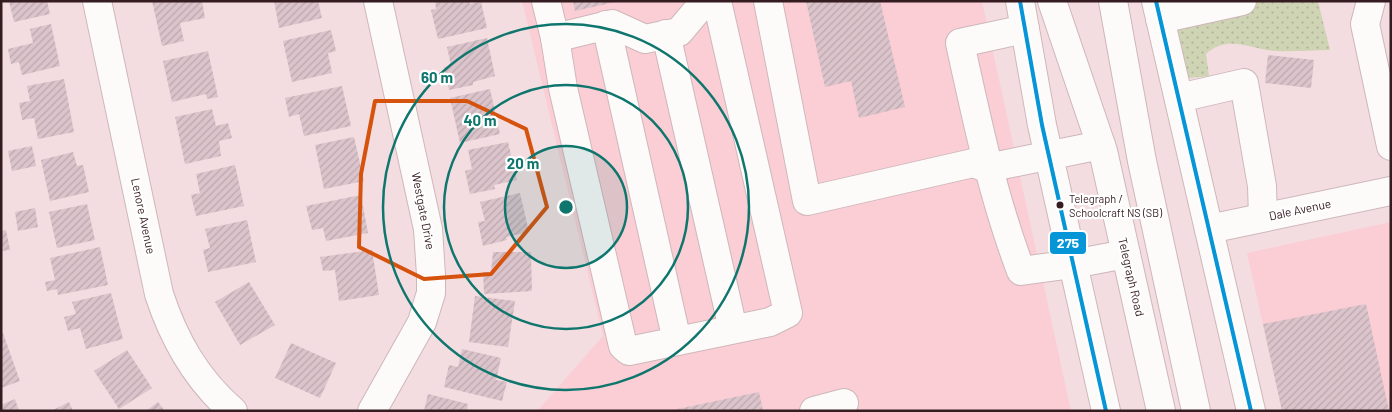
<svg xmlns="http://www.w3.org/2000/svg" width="1392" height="412" font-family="Barlow,sans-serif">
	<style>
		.built { fill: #faced4 }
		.grass { fill: url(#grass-dots) }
		.building { fill: url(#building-hatch) }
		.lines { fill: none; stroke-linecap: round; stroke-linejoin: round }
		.minor-casing { stroke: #ceb7bb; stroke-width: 30 }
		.major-casing { stroke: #ceb7bb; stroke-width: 30 }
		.minor { stroke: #fdfafa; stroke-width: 28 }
		.major { stroke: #fdfafa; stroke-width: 28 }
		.bus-1-casing { stroke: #fff; stroke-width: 8 }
		.bus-1 { stroke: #0696d7; stroke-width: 4 }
		.marked { fill: none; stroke: #d6530e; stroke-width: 4; stroke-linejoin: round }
		.ring { fill: none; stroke: #0f766e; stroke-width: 2.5 }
		.bus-dot { fill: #351c21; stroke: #fff; stroke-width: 2 }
		.labels { text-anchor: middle; stroke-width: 4.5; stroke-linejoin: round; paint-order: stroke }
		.bus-label { font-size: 11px; fill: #351c21; stroke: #fff; text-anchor: start }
		.street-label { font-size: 12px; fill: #351c21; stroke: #fff }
		.centre { fill: #0f766e; stroke: #fff; stroke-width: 2.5 }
		.ring-label { font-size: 15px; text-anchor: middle; font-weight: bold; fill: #0f766e; stroke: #fff; stroke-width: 4.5; stroke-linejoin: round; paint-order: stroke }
		.line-badge { stroke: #fff; stroke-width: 2 }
		.badge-label { font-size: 14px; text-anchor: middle; font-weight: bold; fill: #fff }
	</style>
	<defs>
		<pattern id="grass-dots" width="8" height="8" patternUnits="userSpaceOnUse" patternTransform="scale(1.25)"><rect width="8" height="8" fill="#cfd4b4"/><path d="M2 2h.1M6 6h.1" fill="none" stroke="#b2b59a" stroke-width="1.8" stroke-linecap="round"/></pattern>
		<pattern id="building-hatch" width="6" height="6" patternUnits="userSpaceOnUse" patternTransform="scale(1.25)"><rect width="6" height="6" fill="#dbc4cb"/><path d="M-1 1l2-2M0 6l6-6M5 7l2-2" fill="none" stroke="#bda8ae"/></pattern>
	</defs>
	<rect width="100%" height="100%" fill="#f4dde0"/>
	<g class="built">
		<path d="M522,1H982L1071,411H537L603,336Z"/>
		<path d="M1391,222V411H1282L1247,253Z"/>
	</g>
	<path class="grass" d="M1172,1H1318L1330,50C1312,50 1293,52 1275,51C1250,49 1227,34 1206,54L1209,76L1189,78L1183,70Z"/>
	<g class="building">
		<path d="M9,1H47L50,14L14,22Z"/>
		<path d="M152,1H202L205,18L180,23L184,41L162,46Z"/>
		<path d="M274,1H318L322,18L279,28Z"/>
		<path d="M435,1H469L470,4L481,2L487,28L438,39L431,10L436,9Z"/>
		<path d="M573,1H614L615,2L575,11Z"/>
		<path d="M806,1H880L905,107L859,118L851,81L825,87Z"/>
		<path d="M51,24L60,66L22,75L19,62L11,64L8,49L33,43L30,29Z"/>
		<path d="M331,30L336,51L328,53L332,73L292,82L283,41Z"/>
		<path d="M487,38L495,76L473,82V85L449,90L444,67L451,66L447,47Z"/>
		<path d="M208,51L218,97L207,99L206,94L172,102L163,61Z"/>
		<path d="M1268,55L1314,60L1311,88L1265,83Z"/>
		<path d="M64,79L74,132L38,139L34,118L22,120L19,103L30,101L27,86Z"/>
		<path d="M342,86L351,126L304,136L299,114L289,117L285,98Z"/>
		<path d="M490,89L500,134L460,143L450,98Z"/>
		<path d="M212,109L216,126L228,123L232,138L219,141L221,156L185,164L175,117Z"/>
		<path d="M354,137L364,181L324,189L315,145Z"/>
		<path d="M508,142L517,180L494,185L495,189L470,194L465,171L472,169L468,150Z"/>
		<path d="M32,146L36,166L12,171L8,151Z"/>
		<path d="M73,152L77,166L83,165L89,192L50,201L41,160Z"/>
		<path d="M235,165L244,206L196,216L191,195L200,193L196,174Z"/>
		<path d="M520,193L529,232L506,237L507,240L483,246L478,222L485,221L480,202Z"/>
		<path d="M361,195L368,233L326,241L323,228L312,230L306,206Z"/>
		<path d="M87,204L95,240L57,248L49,212Z"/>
		<path d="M35,208L38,227L18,231L15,212Z"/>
		<path d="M247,220L256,262L208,272L203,250L210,248L205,229Z"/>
		<path d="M6,230L10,250L1,251V231Z"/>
		<path d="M100,247L108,285L58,295L57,289L47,291L45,282L55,280L50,258Z"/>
		<path d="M372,250L379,295L339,301L335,270L323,271L320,257Z"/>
		<path d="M493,252H531L532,291L484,294L483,272H491Z"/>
		<path d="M249,282L275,325L240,345L215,302Z"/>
		<path d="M111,293L123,339L86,349L80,328L68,331L64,317L76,314L72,302Z"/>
		<path d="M475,296L515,301L508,347L469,342Z"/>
		<path d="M1366,304L1389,411H1282L1263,324Z"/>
		<path d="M3,333L20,381L1,388V334Z"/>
		<path d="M291,343L336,363L320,398L275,378Z"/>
		<path d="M462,349L501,358L496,380L507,382L502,401L444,387L449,365L458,367Z"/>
		<path d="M127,350L152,388L119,409L94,371Z"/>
		<path d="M759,392L763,411H673V410Z"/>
		<path d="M428,394L468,404L467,411H424Z"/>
		<path d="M15,399L19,411H1V405Z"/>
		<path d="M69,402L73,411H51Z"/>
		<path d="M158,402L165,411H146Z"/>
	</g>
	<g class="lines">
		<defs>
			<g id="minor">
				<path d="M97,1L159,294C174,340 196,379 233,411"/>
				<path d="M546,1L555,38L612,24L645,39L679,32L705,1"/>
				<path d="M768,1L807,201L973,163L987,168L1101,145"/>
				<path d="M1371,1L1365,24L1391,146"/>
				<path d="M1160,19L1242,1"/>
				<path d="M606,25L677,341"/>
				<path d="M1025,29L960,43C977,121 993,197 1021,271L1073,264L1126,254"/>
				<path d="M666,34L733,329"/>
				<path d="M555,38L563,88L623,346L629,351L770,322L788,313L717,1"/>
				<path d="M1179,98L1244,83L1262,186L1263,217"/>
				<path d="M1209,229L1391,191"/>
				<path d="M372,411L422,322L431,293V275L428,229L378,1"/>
				<path d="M814,411L844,403"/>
			</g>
			<g id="major">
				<path d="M1020,1L1042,125L1106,411"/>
				<path d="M1052,1L1103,151L1161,411"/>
				<path d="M1113,1L1142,161L1196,411"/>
				<path d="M1156,1L1251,411"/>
			</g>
		</defs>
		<use href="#minor" class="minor-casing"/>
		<use href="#major" class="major-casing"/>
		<use href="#minor" class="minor"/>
		<use href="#major" class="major"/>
		<defs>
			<g id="bus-1">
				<path d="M1020,1L1042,125L1106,411"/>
				<path d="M1156,1L1251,411"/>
			</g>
		</defs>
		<use href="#bus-1" class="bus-1-casing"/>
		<use href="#bus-1" class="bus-1"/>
	</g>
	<path class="marked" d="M375,101H467L526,129L547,207L491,274L424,279L359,247L361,174Z"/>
	<circle cx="566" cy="207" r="61" fill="#0f766e" fill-opacity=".12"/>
	<g class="ring">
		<circle cx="566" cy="207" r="61"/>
		<circle cx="566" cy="207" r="122"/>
		<circle cx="566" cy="207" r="183"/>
	</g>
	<circle class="bus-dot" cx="1060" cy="205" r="4.5"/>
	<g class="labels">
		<g class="bus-label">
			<text x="1069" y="203">Telegraph /<tspan x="1069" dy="14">Schoolcraft NS (SB)</tspan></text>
		</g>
		<g class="street-label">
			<text transform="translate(1300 210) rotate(-12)" y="4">Dale Avenue</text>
			<text transform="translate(423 211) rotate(79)" y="4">Westgate Drive</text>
			<text transform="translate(143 216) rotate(78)" y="4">Lenore Avenue</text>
			<text transform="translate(1131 277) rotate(77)" y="4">Telegraph Road</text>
		</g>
	</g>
	<circle cx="566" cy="207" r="8" class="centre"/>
	<g class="ring-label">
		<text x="437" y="83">60 m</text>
		<text x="480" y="126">40 m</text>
		<text x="523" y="169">20 m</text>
	</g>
	<rect class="line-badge" x="1049" y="231" width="38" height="24" rx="5" fill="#0696d7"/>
	<g class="badge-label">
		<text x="1068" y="248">275</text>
	</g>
	<rect width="1392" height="412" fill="none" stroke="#351c21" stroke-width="5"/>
</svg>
